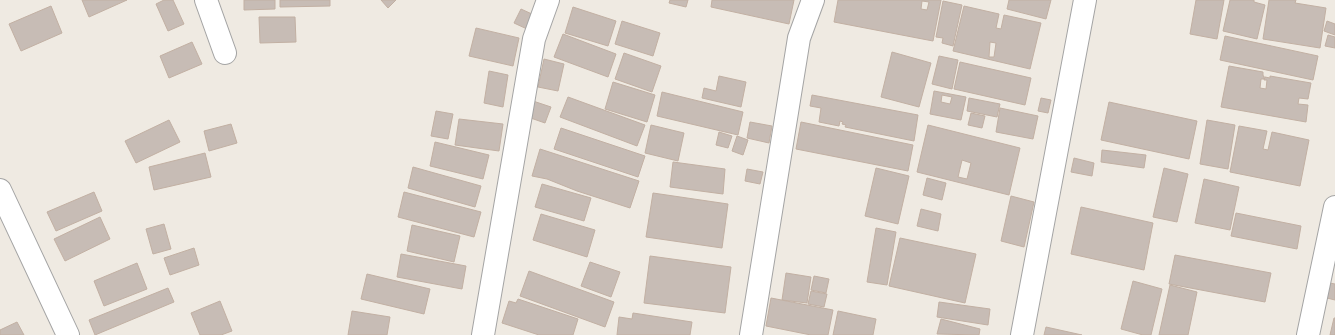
<svg xmlns="http://www.w3.org/2000/svg" width="1335" height="335" font-family="'Varela Round',sans-serif">
	<style>
		.building { fill: #c7bcb5; stroke: #c2b0a3; fill-rule: evenodd }
		.lines { fill: none; stroke-linecap: round; stroke-linejoin: round }
		.street-casing { stroke: #a4a4a4; stroke-width: 24 }
		.street { stroke: #fff; stroke-width: 22 }
	</style>
	<rect width="100%" height="100%" fill="#efeae2"/>
	<g class="building">
		<path d="M82,0H127L89,17Z"/>
		<path d="M164,0H173L184,24L168,31L156,4Z"/>
		<path d="M244,0H275V9L244,10Z"/>
		<path d="M280,0H330V6L280,7Z"/>
		<path d="M381,0H396L388,8Z"/>
		<path d="M670,0H688L686,7L669,3Z"/>
		<path d="M712,0H794L789,24L711,7Z"/>
		<path d="M838,0H941L933,41L834,22ZM922,1L929,2L927,10L921,9Z"/>
		<path d="M1009,0H1051L1046,19L1007,9Z"/>
		<path d="M1196,0H1224L1217,39L1190,34Z"/>
		<path d="M1230,0H1254V2L1265,5L1257,39L1223,31Z"/>
		<path d="M1269,0H1296L1295,3L1326,8L1320,48L1263,39Z"/>
		<path d="M943,1L962,5L953,46L942,43L943,38L936,37Z"/>
		<path d="M51,6L62,33L21,51L9,24Z"/>
		<path d="M964,6L999,14L996,28L1001,29L1004,15L1041,23L1030,69L953,51ZM990,42L996,43L994,57H989Z"/>
		<path d="M573,7L616,21L608,46L565,33Z"/>
		<path d="M521,9L534,15L527,29L514,23Z"/>
		<path d="M259,17H295L296,42L260,43Z"/>
		<path d="M622,21L660,33L653,56L615,44Z"/>
		<path d="M1327,21L1335,24V35L1324,31Z"/>
		<path d="M476,28L519,38L513,66L469,56Z"/>
		<path d="M563,34L616,54L608,77L554,57Z"/>
		<path d="M1328,35L1335,37V48L1325,46Z"/>
		<path d="M1225,36L1318,56L1313,80L1220,60Z"/>
		<path d="M192,42L202,64L169,78L160,56Z"/>
		<path d="M892,52L931,63L919,107L881,97Z"/>
		<path d="M624,53L661,66L652,92L615,79Z"/>
		<path d="M939,56L958,60L952,89L932,84Z"/>
		<path d="M544,59L564,64L558,91L538,87Z"/>
		<path d="M960,62L1031,78L1025,105L954,89Z"/>
		<path d="M1229,66L1263,72V76H1264V79H1261L1260,88L1266,89L1267,80H1264L1265,77L1270,78V76L1311,83L1308,99L1299,98L1298,104L1308,105L1306,122L1221,107Z"/>
		<path d="M489,71L508,75L503,107L484,103Z"/>
		<path d="M719,76L746,82L741,107L702,98L704,88L716,91Z"/>
		<path d="M613,82L655,95L647,122L605,109Z"/>
		<path d="M934,91L966,97L961,120L930,114ZM942,95L952,97L950,104L941,102Z"/>
		<path d="M662,92L743,112L738,135L657,116Z"/>
		<path d="M812,95L918,115L914,141L845,127L846,125L842,124L843,122L840,121L839,126L819,122L821,108L810,106Z"/>
		<path d="M568,97L645,125L637,146L560,117Z"/>
		<path d="M969,98L1000,104L997,117L967,111Z"/>
		<path d="M1041,98L1051,100L1048,113L1038,111Z"/>
		<path d="M530,100L551,107L545,123L525,116Z"/>
		<path d="M1109,102L1197,121L1189,159L1101,140Z"/>
		<path d="M1000,108L1038,116L1033,139L996,132Z"/>
		<path d="M436,111L453,114L448,139L431,136Z"/>
		<path d="M971,113L985,116L982,128L968,125Z"/>
		<path d="M459,119L503,124L499,151L455,145Z"/>
		<path d="M169,120L180,142L136,163L125,141Z"/>
		<path d="M1207,120L1235,125L1228,169L1200,164Z"/>
		<path d="M750,122L772,126L769,143L747,138Z"/>
		<path d="M801,122L913,145L908,171L796,149Z"/>
		<path d="M231,124L237,143L209,151L204,131Z"/>
		<path d="M651,125L684,133L678,161L645,153Z"/>
		<path d="M928,125L1020,148L1009,195L917,172ZM962,160L971,163L967,179L958,177Z"/>
		<path d="M1239,126L1267,131L1263,149L1268,150L1272,132L1309,140L1300,186L1230,172Z"/>
		<path d="M561,128L645,156L638,177L554,149Z"/>
		<path d="M719,132L732,136L728,148L716,145Z"/>
		<path d="M737,136L748,140L743,155L732,151Z"/>
		<path d="M435,142L489,155L483,179L430,166Z"/>
		<path d="M540,149L639,181L630,208L577,191L547,179L532,176Z"/>
		<path d="M1102,150L1146,155L1144,168L1101,162Z"/>
		<path d="M205,153L211,177L154,190L149,167Z"/>
		<path d="M1074,158L1094,163L1092,176L1071,172Z"/>
		<path d="M673,162L725,169L723,194L670,187Z"/>
		<path d="M413,167L481,186L475,207L408,188Z"/>
		<path d="M876,168L909,176L898,224L865,216Z"/>
		<path d="M1164,168L1188,174L1177,222L1153,217Z"/>
		<path d="M747,169L763,172L760,184L745,181Z"/>
		<path d="M927,178L946,183L942,200L923,195Z"/>
		<path d="M1204,179L1239,187L1230,230L1195,223Z"/>
		<path d="M542,184L591,198L584,221L535,207Z"/>
		<path d="M94,192L102,211L56,231L47,212Z"/>
		<path d="M404,192L481,212L474,237L398,217Z"/>
		<path d="M653,193L728,204L722,248L646,237Z"/>
		<path d="M1011,196L1034,202L1024,247L1001,241Z"/>
		<path d="M1081,207L1153,223L1144,270L1071,254Z"/>
		<path d="M921,209L941,214L938,231L917,226Z"/>
		<path d="M1236,213L1301,226L1297,249L1231,236Z"/>
		<path d="M541,214L595,230L587,257L533,240Z"/>
		<path d="M100,217L110,239L65,261L54,239Z"/>
		<path d="M164,224L171,249L153,254L146,229Z"/>
		<path d="M412,225L460,236L454,262L407,251Z"/>
		<path d="M876,228L896,232L887,285L867,282Z"/>
		<path d="M900,238L976,254L965,303L889,286Z"/>
		<path d="M194,248L199,265L170,275L164,258Z"/>
		<path d="M401,254L466,266L462,289L397,277Z"/>
		<path d="M1175,255L1271,273L1265,302L1169,284Z"/>
		<path d="M650,256L731,267L725,313L644,303Z"/>
		<path d="M590,262L620,272L611,297L581,286Z"/>
		<path d="M137,263L147,289L104,306L94,281Z"/>
		<path d="M529,271L614,302L605,327L520,296Z"/>
		<path d="M786,273L811,277L807,303L782,300Z"/>
		<path d="M367,274L430,289L424,314L361,299Z"/>
		<path d="M814,276L829,279L826,293L811,290Z"/>
		<path d="M1133,281L1162,289L1151,335H1143L1121,329Z"/>
		<path d="M1330,283L1335,284V300L1327,298Z"/>
		<path d="M1170,285L1197,292L1188,335H1159Z"/>
		<path d="M168,288L174,302L95,335L89,320Z"/>
		<path d="M811,291L827,294L824,307L808,304Z"/>
		<path d="M771,298L833,310L828,335H811L766,326Z"/>
		<path d="M518,299L578,319L573,335H539L502,323L509,301L516,303Z"/>
		<path d="M220,301L232,331L221,335H200L191,313Z"/>
		<path d="M939,302L990,309L988,325L937,317Z"/>
		<path d="M352,311L390,317L387,335H348Z"/>
		<path d="M838,311L876,319L873,335H833Z"/>
		<path d="M633,313L692,322L690,335H617L619,317L632,319Z"/>
		<path d="M1334,318H1335V335H1330Z"/>
		<path d="M941,319L980,329L979,335L937,334Z"/>
		<path d="M17,322L24,335H0V330Z"/>
		<path d="M1046,327L1082,335H1044Z"/>
	</g>
	<g class="lines">
		<defs>
			<g id="street">
				<path d="M206,0L225,53"/>
				<path d="M0,190L68,335"/>
				<path d="M483,335L534,39L548,0"/>
				<path d="M751,335L799,38L813,0"/>
				<path d="M1022,335L1085,0"/>
				<path d="M1308,335L1335,207"/>
			</g>
		</defs>
		<use href="#street" class="street-casing"/>
		<use href="#street" class="street"/>
	</g>
</svg>
